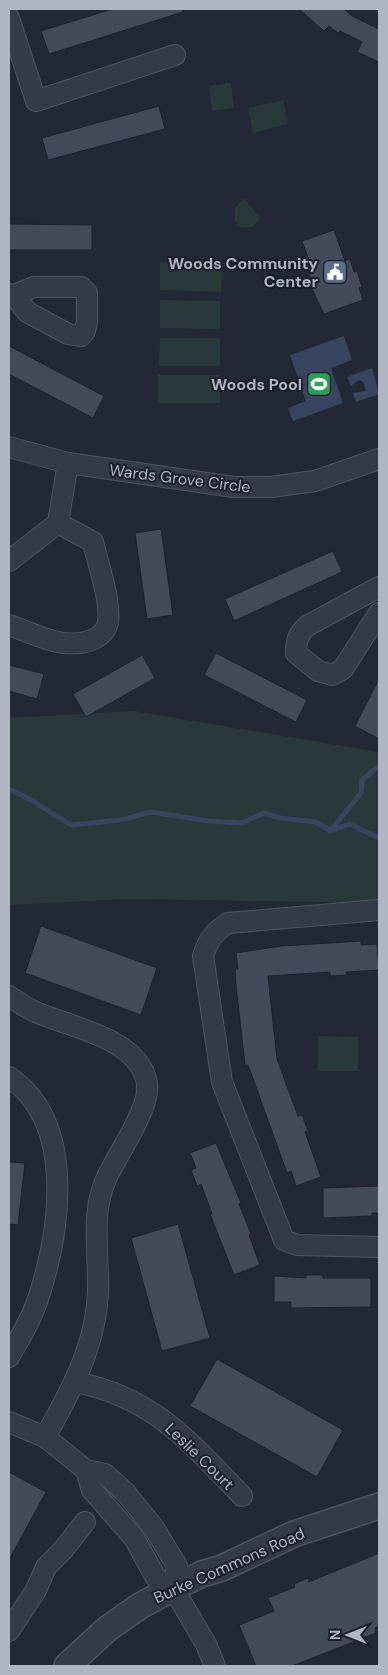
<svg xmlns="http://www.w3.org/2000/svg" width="388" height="1675" font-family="'DM Sans',sans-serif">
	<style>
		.green { fill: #28383b }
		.water { fill: #39445e }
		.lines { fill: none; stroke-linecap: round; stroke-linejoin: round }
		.stream { stroke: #39445e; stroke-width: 5 }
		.building { fill: #434b5a; stroke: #1d212d }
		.minor-casing { stroke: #505561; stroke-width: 22 }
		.tertiary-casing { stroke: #505561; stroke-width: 28 }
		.minor { stroke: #353a46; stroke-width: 20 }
		.tertiary { stroke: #353a46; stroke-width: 25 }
		.labels { text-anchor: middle; stroke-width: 4; stroke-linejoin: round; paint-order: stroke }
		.poi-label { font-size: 16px; font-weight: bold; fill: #b0b5c3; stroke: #1b1f2b; text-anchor: end }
		.street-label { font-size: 16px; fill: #b0b5c3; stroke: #1b1f2b }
	</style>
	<rect width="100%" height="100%" fill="#222835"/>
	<g class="green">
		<path d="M231,83L234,108L212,111L209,86Z"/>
		<path d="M283,100L288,124L253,133L248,108Z"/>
		<path d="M244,198L260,218L253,227L242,228L235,221V208Z"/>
		<path d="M160,262L222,263L221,292L160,290Z"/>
		<path d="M160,300L220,301V329L160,328Z"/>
		<path d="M160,338H220V366H159Z"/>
		<rect x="158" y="375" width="62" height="28"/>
		<path d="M134,711L379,752V903L128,899L9,905V718Z"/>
		<path d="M318,1036L358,1037V1071H318Z"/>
	</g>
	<g class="water">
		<path d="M344,336L352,360L331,368L343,403L293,421L288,408L306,401L290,355Z"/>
		<path d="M372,368L379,394L356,402L353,393L366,391L363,382L359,380L351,386L347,377Z"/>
	</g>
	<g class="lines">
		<g class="stream">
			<path d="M9,789L31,800L71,825L121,820L151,812L208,821L242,823L264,813L280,818L316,822L331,831L349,824L379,838"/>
			<path d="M331,830L361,793L362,780L379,766"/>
		</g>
	</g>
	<g class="building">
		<path d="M112,9H182L183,12L49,54L41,31Z"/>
		<path d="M299,9H344L352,16L379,29V62L357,52L362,42L340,31L338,33L329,26L324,31Z"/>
		<path d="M159,106L165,129L48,160L42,138Z"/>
		<path d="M9,224L92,225V250H9Z"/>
		<path d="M334,230L345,261L350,259L354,272L357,271L362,287L359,288L363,300L324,314L311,287L314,286L309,274L313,272L302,241Z"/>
		<path d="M9,346L104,396L93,418L9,374Z"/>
		<path d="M161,529L173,615L147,619L135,533Z"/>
		<path d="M333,551L342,572L234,621L225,599Z"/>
		<path d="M216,653L307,700L296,722L204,675Z"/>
		<path d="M142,655L155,678L86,717L73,694Z"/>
		<path d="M9,665L44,674L37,699L9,691Z"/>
		<path d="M379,679V739L355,726Z"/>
		<path d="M41,926L157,968L141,1015L25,973Z"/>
		<path d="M361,941V945L377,944L379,970L346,972L347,975L330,976V972L268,976L277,1059L298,1116L302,1115L308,1131L305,1132L321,1177L296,1186L291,1171L287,1173L248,1065H245L236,985L235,969H238L236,953L281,946Z"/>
		<path d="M216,1143L241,1203L239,1204L251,1234L249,1235L260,1265L234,1275L210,1214H212L201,1184L197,1186L191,1170L196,1168L190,1153Z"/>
		<path d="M9,1162L25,1163L18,1225L9,1224Z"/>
		<path d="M379,1186V1213H372V1216L323,1218V1188Z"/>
		<path d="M178,1224L210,1338L162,1351L131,1238Z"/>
		<path d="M306,1275H323V1278H371V1307L291,1308V1302H274V1276L306,1278Z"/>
		<path d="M217,1359L343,1430L317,1477L190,1406Z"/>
		<path d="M9,1472L46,1492L9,1560Z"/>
		<path d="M379,1553V1626L375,1628L376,1633L292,1666H256L239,1625L274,1611L268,1598L295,1587L294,1584L308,1578L309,1582Z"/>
	</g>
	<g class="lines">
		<defs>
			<g id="minor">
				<path d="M9,18L36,101L175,55"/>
				<path d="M9,294L14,295L34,287H81L87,293V321L85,331L81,336L68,334L27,312L14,295"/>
				<path d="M9,447L68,463L234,487H271L315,481L379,459"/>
				<path d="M9,561L58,523L68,463"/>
				<path d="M379,587L307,626C298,634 296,641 296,653L318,671L332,675L343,669L379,613"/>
				<path d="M9,625C36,634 65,652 94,639C100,636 107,630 108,622C111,600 98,564 93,542L58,523"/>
				<path d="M379,910L228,923C214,932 208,940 203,956L222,1082L284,1240L297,1245L379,1247"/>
				<path d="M9,996C18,1002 28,1009 38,1013C69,1026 122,1036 141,1067C145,1074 148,1083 147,1092C145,1114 117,1156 107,1177C90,1213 99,1252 98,1289C97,1344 71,1391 45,1437"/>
				<path d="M9,1077C77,1123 60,1232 38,1299C31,1320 20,1338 9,1357"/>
				<path d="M76,1382C154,1398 189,1441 242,1496"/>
				<path d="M9,1422L45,1437L86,1470L105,1474L126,1493L154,1528L177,1566L173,1588"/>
				<path d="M86,1470L92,1490L134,1538L156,1578L173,1588L206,1644L215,1666"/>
				<path d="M9,1631L36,1590L46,1567L63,1550L85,1522"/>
			</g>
			<path id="tertiary" d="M67,1666L107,1629L140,1606L173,1588L202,1574L222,1568L294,1534L379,1506"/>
		</defs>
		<use href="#minor" class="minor-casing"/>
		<use href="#tertiary" class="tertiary-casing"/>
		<use href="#minor" class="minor"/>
		<use href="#tertiary" class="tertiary"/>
	</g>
	<defs>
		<symbol id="civic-square" viewBox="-11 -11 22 22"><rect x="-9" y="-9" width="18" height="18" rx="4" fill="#5c6f8a" stroke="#1b1f2b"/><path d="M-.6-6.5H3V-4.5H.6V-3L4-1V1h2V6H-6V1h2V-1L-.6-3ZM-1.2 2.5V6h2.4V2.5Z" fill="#fff"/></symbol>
		<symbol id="stadium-square" viewBox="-11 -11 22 22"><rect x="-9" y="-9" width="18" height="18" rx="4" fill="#2e9e5b" stroke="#1b1f2b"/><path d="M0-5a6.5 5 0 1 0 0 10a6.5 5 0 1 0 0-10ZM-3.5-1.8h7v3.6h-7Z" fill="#fff"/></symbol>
	</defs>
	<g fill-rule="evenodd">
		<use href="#civic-square" x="321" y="258" width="28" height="28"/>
		<use href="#stadium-square" x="305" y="370" width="28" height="28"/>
	</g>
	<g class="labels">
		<g class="poi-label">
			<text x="318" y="269">Woods Community<tspan x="318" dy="18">Center</tspan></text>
			<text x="302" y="390">Woods Pool</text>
		</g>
		<g class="street-label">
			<text transform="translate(180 478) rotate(7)" y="6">Wards Grove Circle</text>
			<text transform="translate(200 1456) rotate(44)" y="6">Leslie Court</text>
			<text transform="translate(229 1565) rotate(-24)" y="6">Burke Commons Road</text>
		</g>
	</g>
	<rect width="388" height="1675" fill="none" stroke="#b0b5c3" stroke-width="20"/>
	<g transform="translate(348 1635) rotate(270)" stroke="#1b1f2b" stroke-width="4" paint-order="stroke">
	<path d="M0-4L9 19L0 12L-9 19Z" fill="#b0b5c3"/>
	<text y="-8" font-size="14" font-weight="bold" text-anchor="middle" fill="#b0b5c3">N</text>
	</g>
</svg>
